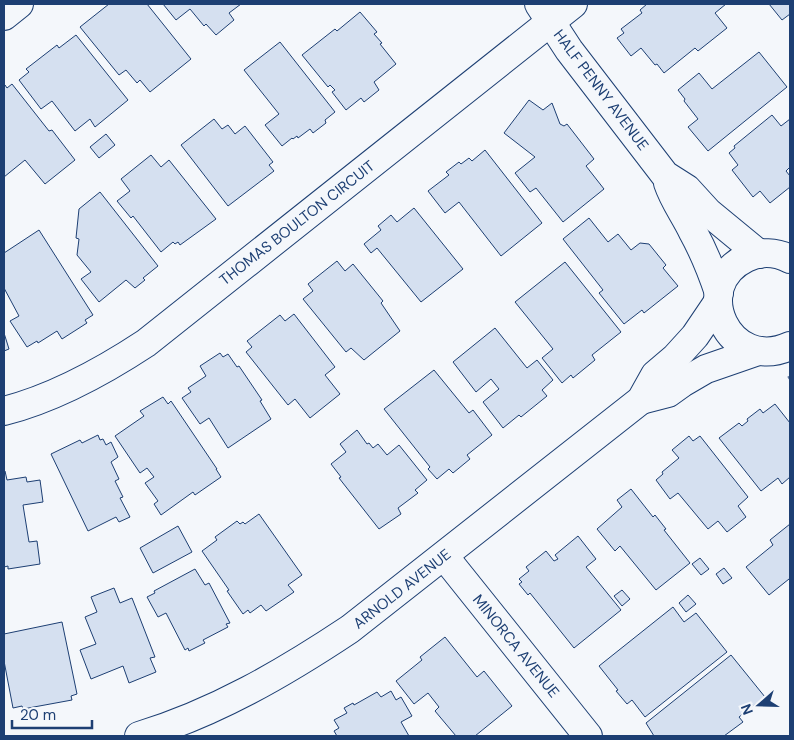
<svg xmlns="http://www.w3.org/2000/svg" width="794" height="740" font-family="'DM Sans',sans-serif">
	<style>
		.building { fill: #d5e0f0; stroke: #1d3f73 }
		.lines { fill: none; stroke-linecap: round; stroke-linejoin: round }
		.minor-casing { stroke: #1d3f73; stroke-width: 30 }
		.path { stroke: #5e769c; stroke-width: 3; stroke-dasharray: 4 2.5; stroke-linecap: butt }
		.minor { stroke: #f4f7fb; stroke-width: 28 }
		.labels { text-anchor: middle; stroke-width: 4; stroke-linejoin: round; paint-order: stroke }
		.street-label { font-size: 15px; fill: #1d3f73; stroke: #f4f7fb }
	</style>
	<rect width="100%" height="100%" fill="#f4f7fb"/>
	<g class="building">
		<path d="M109,4H147L191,59L150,92L140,80L137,83L126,70L119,75L80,27Z"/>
		<path d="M163,4H241L229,13L234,20L216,35L206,24L204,26L190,9L176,20Z"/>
		<path d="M647,4H726L715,13L727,28L698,51L695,48L664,73L657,64L655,65L641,48L631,56L617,38L624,33L621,29L642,13L640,10Z"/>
		<path d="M769,4H790V14L782,20Z"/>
		<path d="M360,12L377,32L374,34L382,43L380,44L396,64L374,82L379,90L364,102L361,98L346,110L332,92L335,90L330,85L328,87L302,55L335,29L337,31Z"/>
		<path d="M76,35L128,100L95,127L90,119L75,131L52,101L41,109L19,80L29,72L26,69L57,45L59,48Z"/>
		<path d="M280,42L335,112L325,120L326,123L313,133L310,129L298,138L297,136L293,139L292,138L282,146L265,125L279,114L244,70Z"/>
		<path d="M759,52L787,87L708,151L688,127L698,119L684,101L685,99L678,90L699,73L712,89Z"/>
		<path d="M12,84L49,131L52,130L75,160L45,184L25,160L4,177V87L5,85L7,88Z"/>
		<path d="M529,100L543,110L552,103L560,124L564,126L567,124L594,159L586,166L604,189L563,222L536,188L530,192L515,173L535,157L504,133Z"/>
		<path d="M772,115L781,126L790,119V167L786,171L790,176V187L770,203L760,191L753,197L732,170L738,165L729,153L735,148L734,146Z"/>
		<path d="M214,119L222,129L228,125L235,134L245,126L273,162L269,165L274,171L228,206L181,145Z"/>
		<path d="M106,134L115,145L99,158L90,147Z"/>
		<path d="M485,150L542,223L501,256L459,202L445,213L428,191L449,175L446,172L459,162L461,164L469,158L472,161Z"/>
		<path d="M151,155L161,167L169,160L216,219L180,245L178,242L175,244L173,242L161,252L133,216L131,218L117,201L130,191L121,179Z"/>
		<path d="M100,192L158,266L143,278L145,280L135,288L126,280L99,302L81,279L91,272L77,255L79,239L76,238L79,209Z"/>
		<path d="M414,208L463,269L421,302L377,248L371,253L364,244L381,230L378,226L391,215L397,222Z"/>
		<path d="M589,218L608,242L618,234L631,250L640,243L649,244L666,265L663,268L678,286L644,313L642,310L624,324L599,293L603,290L563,239Z"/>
		<path d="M39,230L93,315L85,320L87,323L62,339L57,331L38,343L37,341L27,347L10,321L19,316L4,288V253Z"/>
		<path d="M337,261L345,271L353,264L383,301L381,303L400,331L364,360L351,348L346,352L303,299L313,291L308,284Z"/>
		<path d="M565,262L621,332L592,355L595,360L573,378L571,375L562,383L542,358L553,349L515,302Z"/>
		<path d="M294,314L335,367L325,375L340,394L310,418L295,399L288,405L246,352L252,347L247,341L280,315L285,321Z"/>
		<path d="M495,328L527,368L537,360L553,380L542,390L547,396L521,417L519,415L503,428L483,402L499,389L491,379L476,392L453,362Z"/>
		<path d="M4,333L9,349L4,351Z"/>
		<path d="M220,353L223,357L228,354L237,367L239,366L262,400L260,401L271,419L228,448L209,418L200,424L182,398L191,392L188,388L206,376L200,366Z"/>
		<path d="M434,370L469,413L473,410L492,435L467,455L470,459L453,473L449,469L437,479L428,469L430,467L384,409Z"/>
		<path d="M163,397L168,404L171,401L217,469H216L221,477L195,495L193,492L161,515L154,504L158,501L145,483L154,477L147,468L140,473L115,436L144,416L140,411Z"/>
		<path d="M775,404L790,423V477L782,484L778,478L761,491L719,438L739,423L742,426L748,421L747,419L760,409L763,413Z"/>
		<path d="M357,430L367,444L369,443L373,448L378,444L387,455L399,445L427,480L415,490L418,493L398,508L401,514L379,529L339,478L341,477L331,464L346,452L340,444Z"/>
		<path d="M98,435L100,440L103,439L106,445L111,442L118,457L111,462L119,479L115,481L123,497L120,498L130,517L119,522L116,517L88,531L51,454L80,440L82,443Z"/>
		<path d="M689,436L693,441L700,436L748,497L738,506L746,517L727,532L718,521L708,529L678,493L670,499L656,480L663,474L662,472L679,458L672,450Z"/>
		<path d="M4,471H5L7,480L26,477L27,482L40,480L43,502L23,505L29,542L37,541L40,564L8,569V566L4,567Z"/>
		<path d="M631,489L653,517L655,515L666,529L664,530L690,563L656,590L620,546L615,551L597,529L622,507L617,500Z"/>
		<path d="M259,514L302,575L288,585L294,592L266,611L261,605L250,613L248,610L243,614L227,591L229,590L202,551L217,540L215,537L237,521L240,524L243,522L245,524Z"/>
		<path d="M790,524V581L789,579L769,595L746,567L773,545L770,540Z"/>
		<path d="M178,526L192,552L153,573L140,548Z"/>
		<path d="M578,536L596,559L586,567L621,610L574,648L530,593L528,595L519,584L522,582L519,579L529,571L526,567L546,551L554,561L558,559L555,555Z"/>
		<path d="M700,558L709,569L701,575L692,564Z"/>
		<path d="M724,568L732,578L723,584L716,574Z"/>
		<path d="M195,569L205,585L209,583L230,623L226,624L228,627L203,640L205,643L189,651L188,648L185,650L166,613L158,617L147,597L155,593L154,591Z"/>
		<path d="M114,588L120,603L132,598L155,657L150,658L156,672L129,683L123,666L91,679L80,650L96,644L85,617L97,612L91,597Z"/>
		<path d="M622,590L630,599L622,606L614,596Z"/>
		<path d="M688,595L696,604L686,612L679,603Z"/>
		<path d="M673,607L684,622L696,613L727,652L645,717L632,700L627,704L616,691L618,690L599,666Z"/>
		<path d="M62,622L77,694L71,696L72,700L23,709L22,706L13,708L4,661V634Z"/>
		<path d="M445,637L477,677L484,671L512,706L475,736H456L435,711L439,707L428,693L414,704L396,681L422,660L420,657Z"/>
		<path d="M731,655L765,697L739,717L743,722L724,736H654L646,723Z"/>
		<path d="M391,691L396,700L401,697L412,716L401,722L409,736H337L334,731L339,728L334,720L347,713L344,708L353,703L354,705L377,692L381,697Z"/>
	</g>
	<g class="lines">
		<defs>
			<g id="minor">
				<path d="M539,4L569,50L665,175L687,189L708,212L759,254"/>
				<path d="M4,16L19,4"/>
				<path d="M668,183C674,201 685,215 693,232C704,252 712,272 719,293"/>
				<path d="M790,259C776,252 760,251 746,258C688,286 729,374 790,346"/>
				<path d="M641,400L668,393L682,383L706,369L758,351"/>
				<path d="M4,411C55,398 102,372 146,343L573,4"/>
				<path d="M444,556L588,736"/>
				<path d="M139,736C215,713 284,673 350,629L641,400L655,375L675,358L695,336L718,302"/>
			</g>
		</defs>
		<use href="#minor" class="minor-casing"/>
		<path class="path" d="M788,378L790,377"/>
		<use href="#minor" class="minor"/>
	</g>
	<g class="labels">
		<g class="street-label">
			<text transform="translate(601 90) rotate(53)" y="5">HALF PENNY AVENUE</text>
			<text transform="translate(297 223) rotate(-38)" y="5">THOMAS BOULTON CIRCUIT</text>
			<text transform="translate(402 589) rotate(-38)" y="5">ARNOLD AVENUE</text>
			<text transform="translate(516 646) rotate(51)" y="5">MINORCA AVENUE</text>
		</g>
	</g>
	<rect width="794" height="740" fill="none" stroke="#1d3f73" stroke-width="10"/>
	<g transform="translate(759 705) rotate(250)" stroke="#f4f7fb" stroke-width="4" paint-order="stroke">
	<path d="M0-4L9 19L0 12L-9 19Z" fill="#1d3f73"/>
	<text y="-8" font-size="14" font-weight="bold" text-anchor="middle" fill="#1d3f73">N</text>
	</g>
	<path d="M12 720v8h80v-8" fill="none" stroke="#1d3f73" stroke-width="2.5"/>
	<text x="20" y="720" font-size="15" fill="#1d3f73" stroke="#f4f7fb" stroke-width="4" paint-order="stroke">20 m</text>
</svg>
